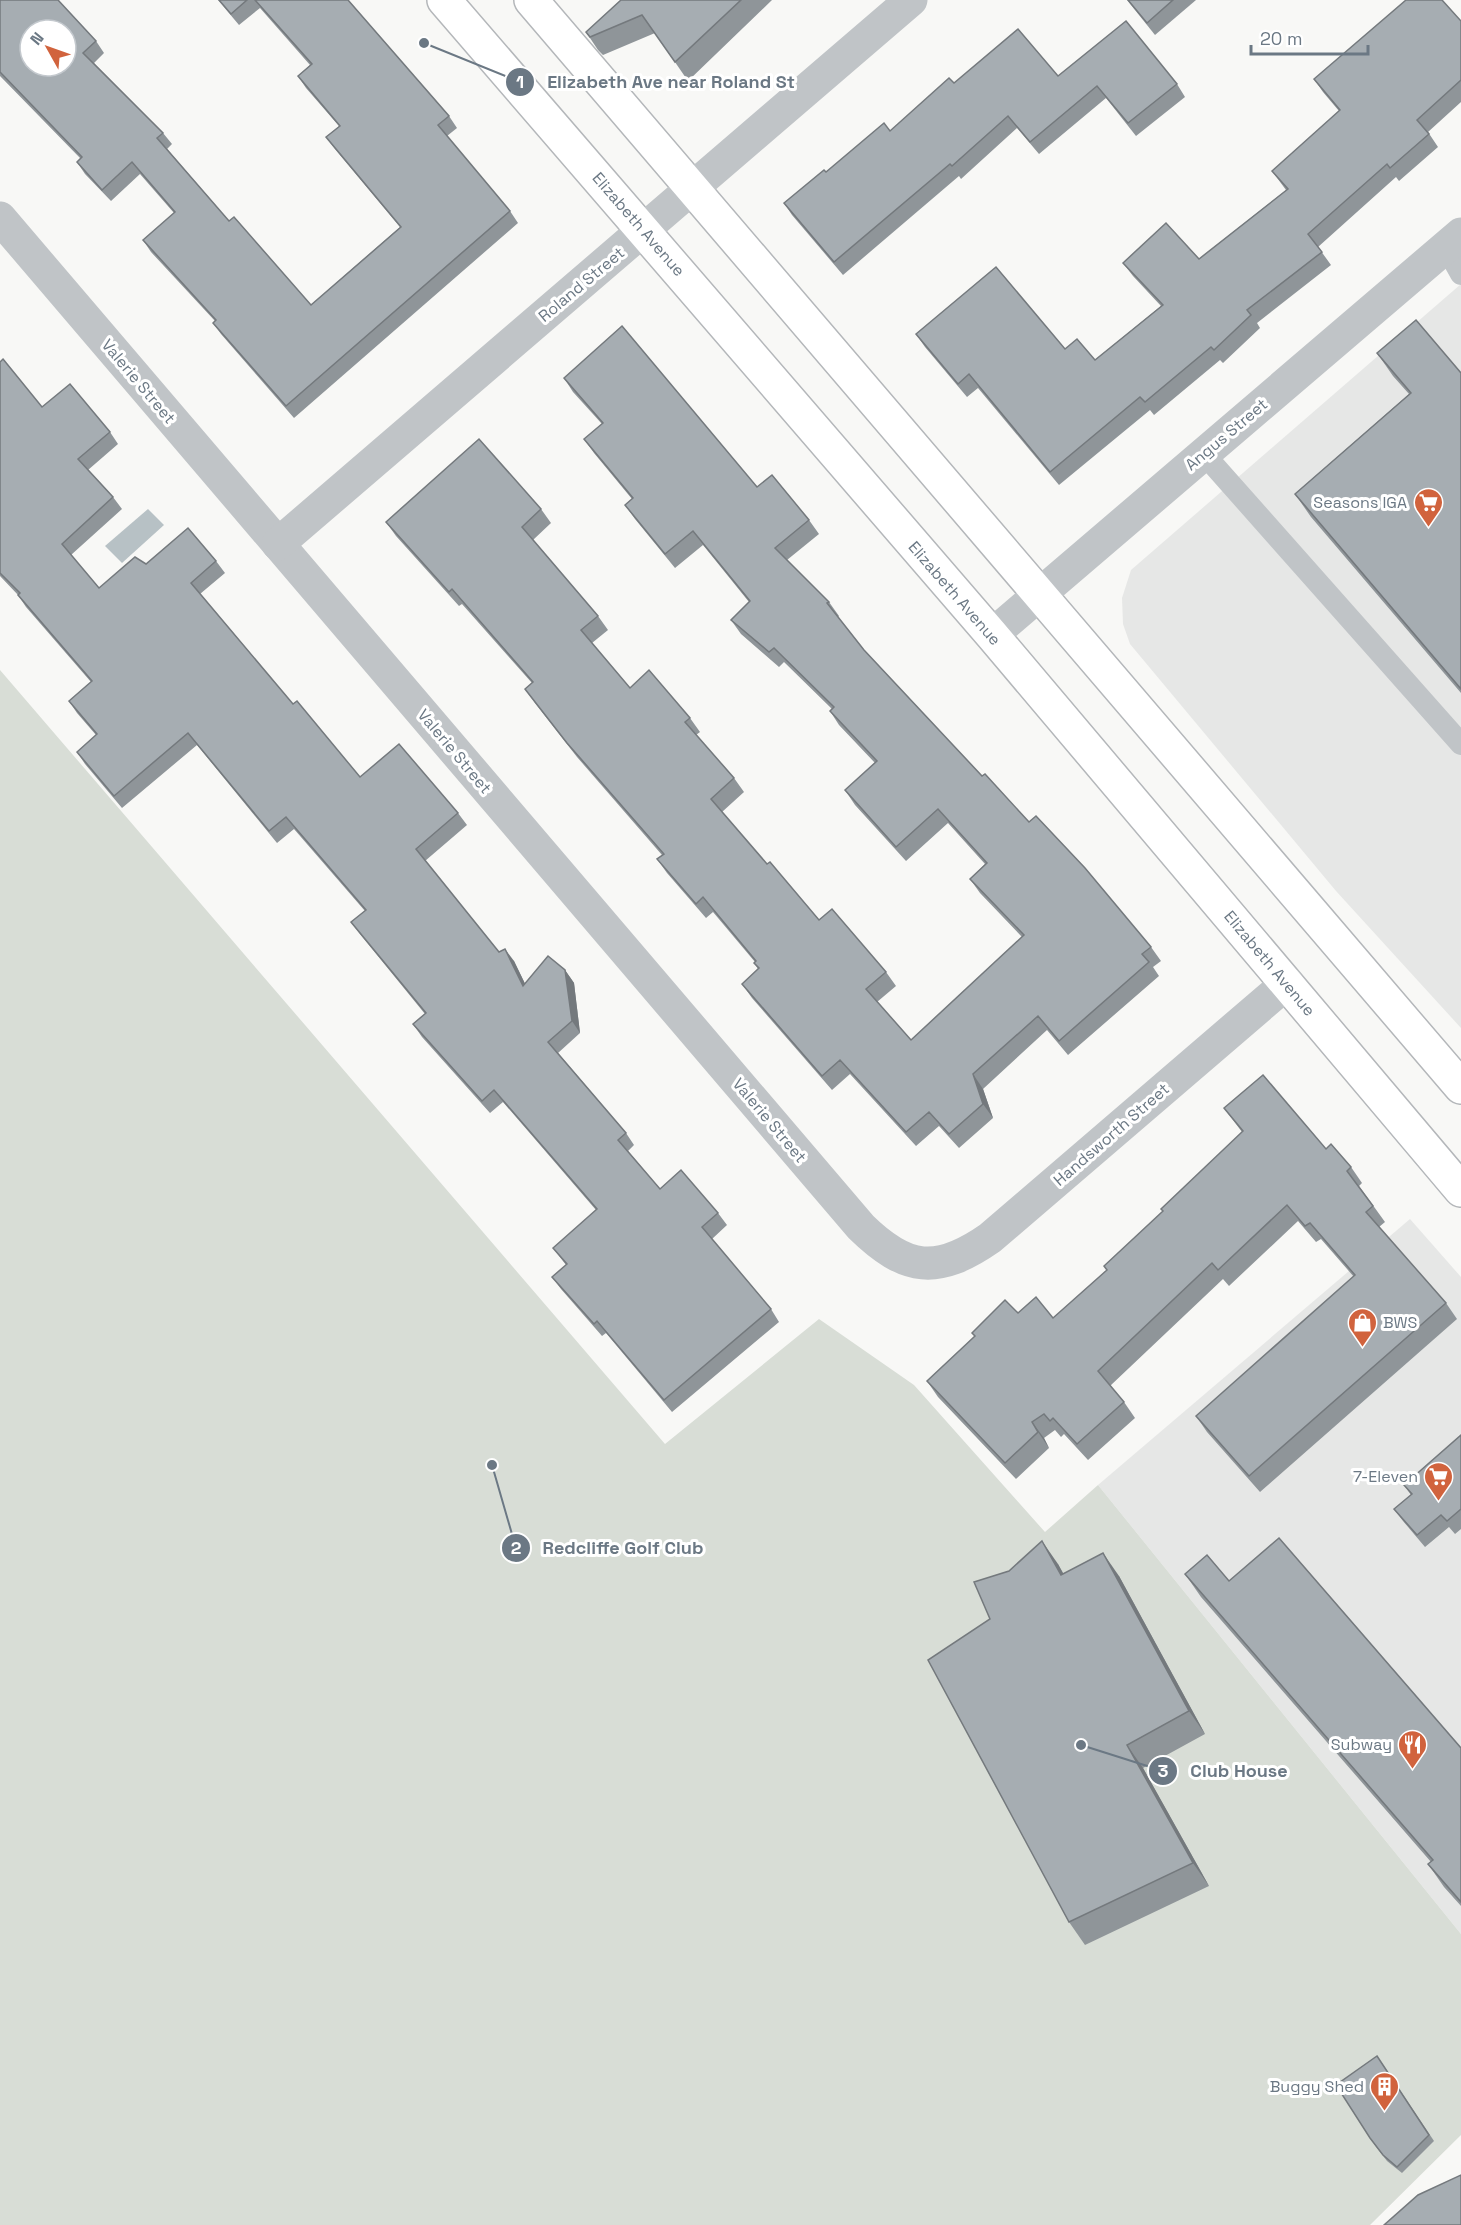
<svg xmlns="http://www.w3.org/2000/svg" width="1461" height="2225" font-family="'Space Grotesk',sans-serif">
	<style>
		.built { fill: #e6e7e6 }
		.green { fill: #d8ddd6 }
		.water { fill: #b7c1c5 }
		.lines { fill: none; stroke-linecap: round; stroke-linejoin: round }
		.highway-casing { stroke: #b4b7ba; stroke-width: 36 }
		.lane { stroke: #c0c4c7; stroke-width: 22 }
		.street { stroke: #c0c4c7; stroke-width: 33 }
		.highway { stroke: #fff; stroke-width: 33 }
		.wall { fill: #8f9599 }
		.shaded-wall { fill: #74797d }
		.building { fill: #a6adb2; stroke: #74797d; stroke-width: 1.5; fill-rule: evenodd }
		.labels { text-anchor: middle; stroke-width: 6; stroke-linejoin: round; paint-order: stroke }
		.street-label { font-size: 16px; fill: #6b7884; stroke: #fff }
		.poi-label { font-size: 16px; fill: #6b7884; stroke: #fff; text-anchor: end }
		.leader { fill: none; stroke: #6b7884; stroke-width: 2 }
		.callout-dot { fill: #6b7884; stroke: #fff; stroke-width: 2 }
		.mark-label { font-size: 18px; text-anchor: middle; font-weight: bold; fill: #fff }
		.callout-label { font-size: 18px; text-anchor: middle; font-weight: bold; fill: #6b7884; stroke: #fff; stroke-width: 6; stroke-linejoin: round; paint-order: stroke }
	</style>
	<rect width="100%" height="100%" fill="#f8f8f6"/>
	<g class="built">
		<path d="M1461,284V1028L1336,891L1130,644L1123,624L1122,598L1131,570Z"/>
		<path d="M1410,1219L1461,1277V1934L1098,1485Z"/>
	</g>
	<path class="green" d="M0,670L665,1444L819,1319L914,1385L1045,1532L1098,1485L1461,1934V2135L1370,2225H0Z"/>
	<path class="water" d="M148,509L164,525L122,563L105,546Z"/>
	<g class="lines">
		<defs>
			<g id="highway">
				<path d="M444,0L992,635L1461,1190"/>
				<path d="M531,0L1461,1087"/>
			</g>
		</defs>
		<use href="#highway" class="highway-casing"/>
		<g class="lane">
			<path d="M1446,247L1461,274"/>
			<path d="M1203,453L1461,744"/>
		</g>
		<g class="street">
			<path d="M0,218L861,1227C906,1271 937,1275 990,1238L1287,983"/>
			<path d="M278,544L911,0"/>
			<path d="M992,635L1461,234"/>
		</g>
		<use href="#highway" class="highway"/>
	</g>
	<g class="wall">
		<path d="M0,0L96,41L104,53L94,63L163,133L172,144L167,149L229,221L311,305L400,227L335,149L326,137L339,126L306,88L298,76L310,65L260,8L239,25L218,0H348L449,116L457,128L447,136L510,211L518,223L294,418L221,334L213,323L215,321L151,252L143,240L174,213L140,174L111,201L85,174L77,162L81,159L0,76Z"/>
		<path d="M621,0H772L688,81L655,33L603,55L598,50L586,32Z"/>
		<path d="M1127,0H1196L1155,35Z"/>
		<path d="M1461,21V102L1428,132L1438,147L1399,181L1396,177L1318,247L1331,265L1257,323L1260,328L1223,363L1220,360L1154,415L1150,410L1059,485L978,388L967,397L925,347L916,334L1065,349L1095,360L1161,306L1133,276L1123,263L1199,259L1286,190L1272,171L1339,111L1323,92L1314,79Z"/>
		<path d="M1058,76L1177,84L1185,97L1136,136L1106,98L1039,154L1017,128L961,179L959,176L843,275L792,215L784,203L826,172L890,131L954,83Z"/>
		<path d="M1377,353L1461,373V693L1311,517L1295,494L1409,394L1393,376Z"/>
		<path d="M0,362L42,407L110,432L118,444L88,470L113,497L122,509L71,555L99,588L146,564L216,561L225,573L200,594L293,704L360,777L458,813L467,825L425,861L499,952L514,961L525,984L565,970L574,983L580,1033L558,1053L626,1133L634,1145L628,1151L660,1189L718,1213L727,1225L712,1239L771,1309L779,1322L672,1412L606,1333L602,1336L561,1289L552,1277L566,1265L553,1248L596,1210L503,1102L490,1113L422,1037L413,1024L425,1014L360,934L351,922L365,911L294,829L277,843L197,745L122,808L85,764L77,752L96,735L77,713L69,701L91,682L26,607L18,595L0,576Z"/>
		<path d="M564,378L757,487L809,520L819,534L787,560L829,602L839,616L838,617L864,650L982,776L1029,822L1151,947L1161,961L1153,967L1159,976L1068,1055L1047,1030L983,1089L993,1118L959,1148L939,1126L916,1146L850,1074L832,1090L752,998L742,984L758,969L754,963L755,962L713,912L706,918L667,873L657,859L662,855L577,757L535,703L525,689L532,683L462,604L459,606L396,536L386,522L541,509L551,523L533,540L598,616L608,630L592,643L630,688L690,718L700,732L696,735L734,778L744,792L722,812L767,864L819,920L886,972L896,986L877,1002L911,1040L1022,937L980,893L970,879L985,864L948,823L906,861L855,805L845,790L875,763L839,725L830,711L832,709L784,662L779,667L741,634L731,620L749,602L703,545L675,568L635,519L625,505L632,499L594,453L584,439L602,424L573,392Z"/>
		<path d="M1224,1108L1326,1149L1351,1167L1362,1183L1359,1186L1385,1222L1379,1227L1446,1303L1457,1319L1260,1492L1207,1432L1196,1416L1354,1277L1321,1239L1316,1242L1298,1221L1229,1286L1223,1279L1110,1386L1124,1402L1135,1418L1088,1460L1064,1434L1061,1437L1055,1430L1044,1438L1049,1448L1016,1479L938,1397L927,1381L975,1337L972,1333L1018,1313L1053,1318L1107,1270L1104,1266L1163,1212L1242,1132Z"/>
		<path d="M1461,1435V1529L1455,1534L1449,1527L1425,1547L1403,1521L1394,1509L1411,1495L1404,1485Z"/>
		<path d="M1058,1564L1063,1574L1119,1576L1205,1734L1143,1768L1209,1886L1085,1945L1069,1922L990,1619Z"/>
		<path d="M1185,1574L1229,1581L1461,1748V1906L1444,1887L1428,1864L1431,1862L1201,1597Z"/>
		<path d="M1377,2056L1434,2141L1402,2173L1387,2161L1374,2144Z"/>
	</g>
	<g class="shaded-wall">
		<path d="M505,949L514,961L532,998L523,986Z"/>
		<path d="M565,970L574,983L580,1033L572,1021Z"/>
		<path d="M973,1074L983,1089L993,1118L983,1104Z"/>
		<path d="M1032,1422L1044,1438L1049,1448L1038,1432Z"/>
		<path d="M1042,1541L1058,1564L1077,1598L1061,1575Z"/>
		<path d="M1103,1553L1119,1576L1205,1734L1189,1711Z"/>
		<path d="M1127,1745L1143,1768L1209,1886L1193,1863Z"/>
	</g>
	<g class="building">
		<path d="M0,0H58L96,41L83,53L163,133L157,138L229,221L234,217L311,305L401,227L326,137L340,126L298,76L312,64L255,0H348L449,116L438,125L510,211L286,406L213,323L216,320L143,240L175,212L132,162L102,190L77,162L82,157L0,72ZM30,30H66V66H30Z"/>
		<path d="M219,0H247L231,14Z"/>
		<path d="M621,0H741L675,62L642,15L590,37L586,32Z"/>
		<path d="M1128,0H1173L1147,23Z"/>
		<path d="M1406,0H1442L1461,21V80L1417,120L1429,134L1390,168L1387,164L1308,234L1322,252L1247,310L1251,315L1214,350L1211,347L1145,402L1140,397L1050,472L969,374L958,384L916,334L996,267L1065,349L1077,339L1095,360L1163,305L1123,263L1166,223L1199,259L1288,189L1272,171L1340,110L1314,79Z"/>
		<path d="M1126,21L1177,84L1128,123L1097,86L1030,142L1008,116L952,166L950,164L834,262L784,203L824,170L826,172L884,123L890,131L949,78L954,83L1018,29L1058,76Z"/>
		<path d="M1416,320L1461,373V689L1295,494L1411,393L1377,353Z"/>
		<path d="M622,326L757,487L772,475L809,520L775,548L829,602L827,603L864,650L982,776L985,774L1029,822L1036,816L1085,868L1151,947L1142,954L1149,962L1059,1041L1038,1016L973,1074L983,1104L949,1134L929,1112L906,1132L840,1060L822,1076L742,984L759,968L754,963L756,961L703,897L696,904L657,859L664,854L567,743L525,689L533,682L452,589L449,592L386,522L479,439L541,509L522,527L598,616L581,630L630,688L649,670L690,718L685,722L734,778L711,799L767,864L770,862L819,920L832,909L886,972L866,989L911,1040L1024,935L970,879L987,863L938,809L896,847L845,790L877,761L830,711L834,707L774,648L769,652L731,620L750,601L693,531L665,554L625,505L633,498L584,439L603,423L564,378Z"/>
		<path d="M3,359L42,407L70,384L110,432L78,459L113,497L62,544L99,588L135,557L146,564L188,528L216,561L191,583L293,704L297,701L360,777L399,744L458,813L416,849L499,952L505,949L523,986L548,956L565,970L572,1021L548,1042L626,1133L618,1140L660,1189L681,1170L718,1213L702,1227L771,1309L664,1400L597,1321L594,1324L552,1277L567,1264L553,1248L597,1209L494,1090L482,1101L413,1024L426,1013L351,922L366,910L286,817L269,831L188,733L114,796L77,752L97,734L69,701L92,681L18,595L20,593L0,573V362Z"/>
		<path d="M1263,1075L1326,1149L1331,1144L1351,1167L1347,1171L1373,1206L1366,1212L1446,1303L1249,1476L1196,1416L1355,1275L1310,1223L1305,1226L1287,1205L1218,1270L1212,1263L1098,1371L1124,1402L1077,1444L1053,1418L1050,1421L1044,1414L1032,1422L1038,1432L1005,1463L927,1381L975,1336L972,1333L1005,1300L1018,1313L1036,1297L1053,1318L1107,1270L1104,1266L1163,1211L1161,1209L1243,1131L1224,1108Z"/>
		<path d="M1461,1435V1509L1447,1521L1441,1515L1417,1535L1394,1509L1412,1494L1404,1485Z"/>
		<path d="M1279,1538L1461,1748V1902L1428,1864L1433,1860L1185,1574L1207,1555L1229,1581Z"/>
		<path d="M1042,1541L1061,1575L1103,1553L1189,1711L1127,1745L1193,1863L1069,1922L928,1660L990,1619L974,1582L1009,1571Z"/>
		<path d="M1377,2056L1429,2135L1397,2167L1383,2155L1370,2138L1336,2085Z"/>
		<path d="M1461,2175V2225H1384L1418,2195Z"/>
	</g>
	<defs>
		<symbol id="supermarket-pin" viewBox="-11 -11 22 30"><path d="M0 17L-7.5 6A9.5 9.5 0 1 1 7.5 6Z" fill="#d1633d" stroke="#fff"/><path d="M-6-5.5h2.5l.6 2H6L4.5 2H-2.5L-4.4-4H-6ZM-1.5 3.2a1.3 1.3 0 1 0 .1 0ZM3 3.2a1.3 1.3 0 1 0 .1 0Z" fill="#fff"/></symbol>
		<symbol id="shop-pin" viewBox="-11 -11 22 30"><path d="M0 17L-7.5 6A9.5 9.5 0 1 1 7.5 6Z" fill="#d1633d" stroke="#fff"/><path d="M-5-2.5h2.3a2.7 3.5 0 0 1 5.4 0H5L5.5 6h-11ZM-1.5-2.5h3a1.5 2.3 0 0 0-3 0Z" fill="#fff"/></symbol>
		<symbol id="restaurant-pin" viewBox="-11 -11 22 30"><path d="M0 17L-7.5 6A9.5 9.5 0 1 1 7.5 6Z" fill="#d1633d" stroke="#fff"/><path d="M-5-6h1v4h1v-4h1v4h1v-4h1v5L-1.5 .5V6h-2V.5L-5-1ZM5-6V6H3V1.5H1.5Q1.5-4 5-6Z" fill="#fff"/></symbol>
		<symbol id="building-pin" viewBox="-11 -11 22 30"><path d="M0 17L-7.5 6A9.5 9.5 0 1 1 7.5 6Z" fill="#d1633d" stroke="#fff"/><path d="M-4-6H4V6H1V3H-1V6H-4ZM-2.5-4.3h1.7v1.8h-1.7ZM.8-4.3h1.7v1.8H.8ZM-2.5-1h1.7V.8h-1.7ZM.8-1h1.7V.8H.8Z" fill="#fff"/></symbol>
	</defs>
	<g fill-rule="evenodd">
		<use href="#supermarket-pin" x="1412" y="486" width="33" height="45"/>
		<use href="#shop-pin" x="1346" y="1306" width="33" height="45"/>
		<use href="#supermarket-pin" x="1422" y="1460" width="33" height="45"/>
		<use href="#restaurant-pin" x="1396" y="1728" width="33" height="45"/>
		<use href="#building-pin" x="1368" y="2070" width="33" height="45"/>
	</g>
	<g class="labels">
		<g class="street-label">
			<text transform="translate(639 224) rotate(49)" y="6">Elizabeth Avenue</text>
			<text transform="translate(581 284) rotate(-40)" y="6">Roland Street</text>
			<text transform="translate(139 381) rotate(50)" y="6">Valerie Street</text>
			<text transform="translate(1226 434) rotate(-40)" y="6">Angus Street</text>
			<text transform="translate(955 593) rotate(49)" y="6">Elizabeth Avenue</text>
			<text transform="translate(455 751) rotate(50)" y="6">Valerie Street</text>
			<text transform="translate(1270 963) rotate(50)" y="6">Elizabeth Avenue</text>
			<text transform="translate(770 1120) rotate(50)" y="6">Valerie Street</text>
			<text transform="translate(1111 1134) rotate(-41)" y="6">Handsworth Street</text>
		</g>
		<g class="poi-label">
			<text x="1407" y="508">Seasons IGA</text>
			<text x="1383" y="1328" text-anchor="start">BWS</text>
			<text x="1418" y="1482">7-Eleven</text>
			<text x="1392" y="1750">Subway</text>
			<text x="1364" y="2092">Buggy Shed</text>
		</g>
	</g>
	<path class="leader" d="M424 43L520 82M492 1465L516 1548M1081 1745L1163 1771"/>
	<g class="callout-dot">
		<circle cx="424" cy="43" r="6"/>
		<circle cx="492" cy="1465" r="6"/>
		<circle cx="1081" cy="1745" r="6"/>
		<circle cx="520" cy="82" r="15"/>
		<circle cx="516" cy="1548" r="15"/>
		<circle cx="1163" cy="1771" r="15"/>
	</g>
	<g class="mark-label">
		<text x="520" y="88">1</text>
		<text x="516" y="1554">2</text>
		<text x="1163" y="1777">3</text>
	</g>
	<g class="callout-label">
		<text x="671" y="88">Elizabeth Ave near Roland St</text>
		<text x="623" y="1554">Redcliffe Golf Club</text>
		<text x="1239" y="1777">Club House</text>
	</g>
	<g transform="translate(48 48) rotate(310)"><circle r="28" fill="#ffffff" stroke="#c4c9ce" stroke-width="1.5"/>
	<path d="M0-4.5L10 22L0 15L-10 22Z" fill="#d1633d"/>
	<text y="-9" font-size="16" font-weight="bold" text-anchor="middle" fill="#6b7884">N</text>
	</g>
	<path d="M1251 45v9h117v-9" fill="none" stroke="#6b7884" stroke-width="3"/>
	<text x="1260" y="45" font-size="18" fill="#6b7884" stroke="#ffffff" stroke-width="4.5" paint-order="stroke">20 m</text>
</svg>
